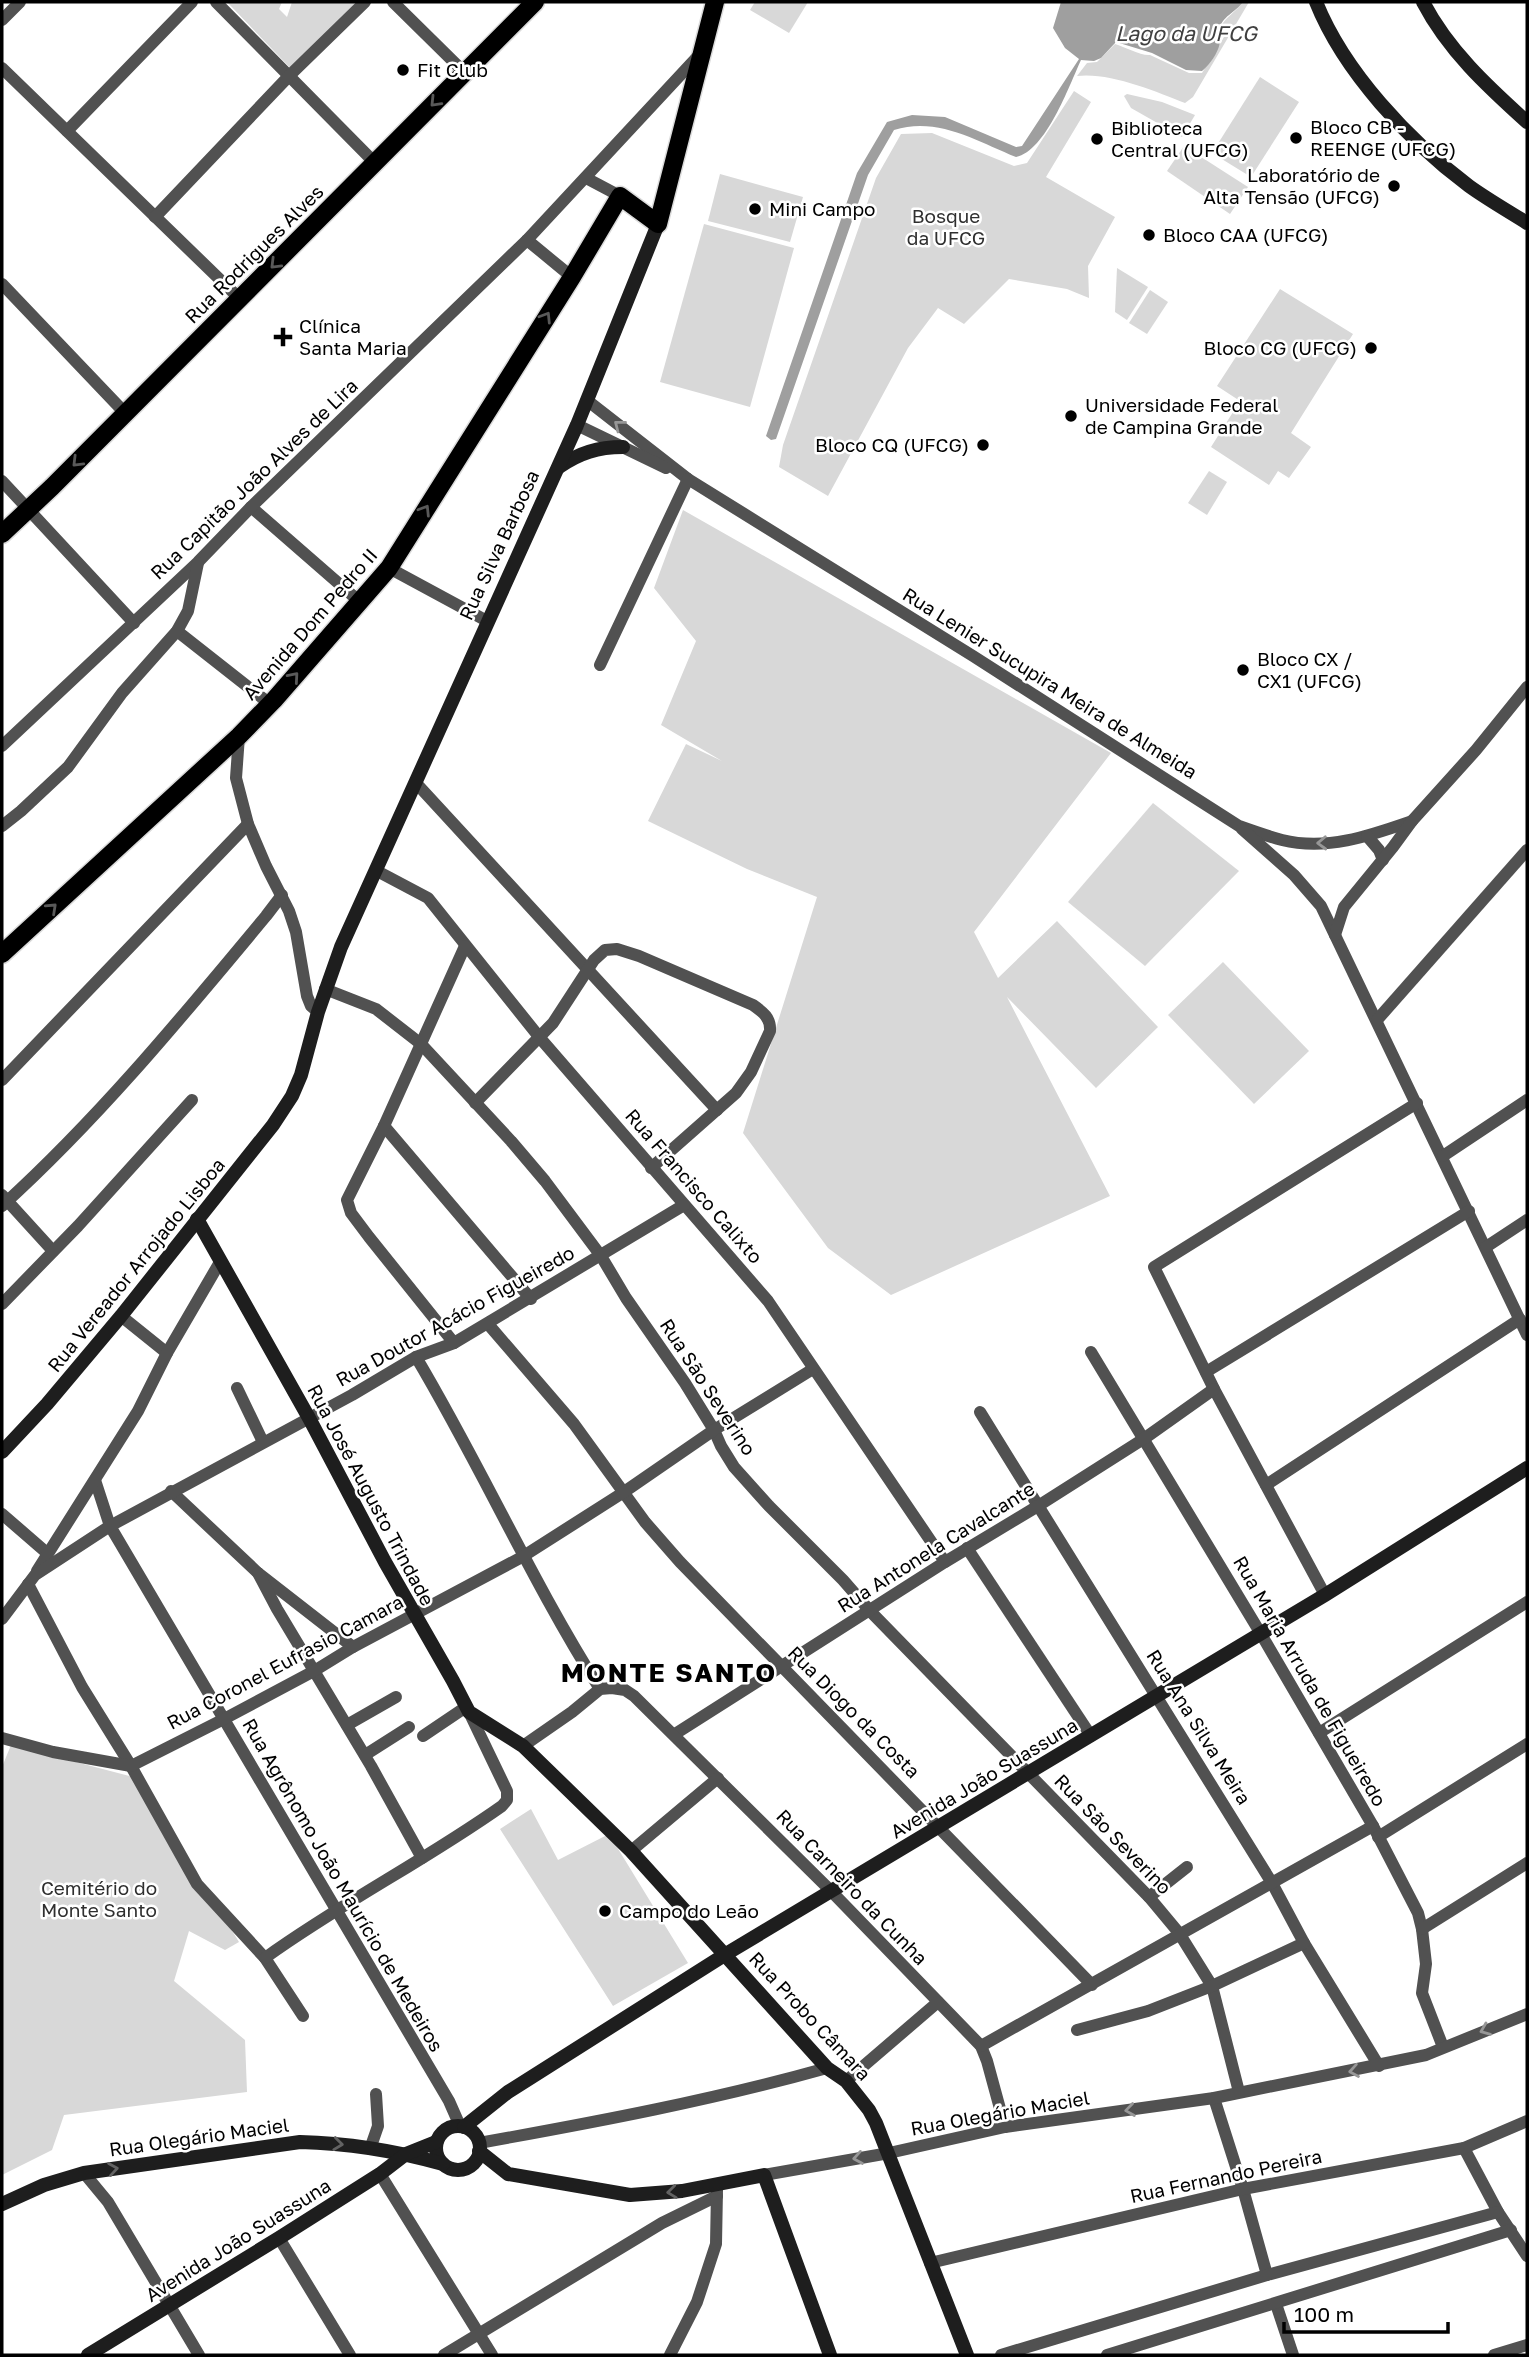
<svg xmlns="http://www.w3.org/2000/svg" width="1529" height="2357" font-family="'Golos Text',sans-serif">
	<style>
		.green { fill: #d8d8d8 }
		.water { fill: #9f9f9f }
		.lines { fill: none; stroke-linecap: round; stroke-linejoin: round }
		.primary-casing { stroke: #dbdbdb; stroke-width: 21 }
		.street { stroke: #515151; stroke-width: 12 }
		.secondary { stroke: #1e1e1e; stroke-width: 14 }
		.primary { stroke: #000; stroke-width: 18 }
		.oneway { stroke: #595959 }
		.oneway2 { stroke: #979797 }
		.oneway3 { stroke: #626262 }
		.poi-dot { fill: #000; stroke: #fff; stroke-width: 2.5 }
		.labels { text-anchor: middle; stroke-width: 5; stroke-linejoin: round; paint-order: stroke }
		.poi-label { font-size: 19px; fill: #000; stroke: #fff; text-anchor: start }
		.park-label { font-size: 19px; fill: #2f2f2f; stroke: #fff }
		.street-label { font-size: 19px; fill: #000; stroke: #fff }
		.water-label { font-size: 21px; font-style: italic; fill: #404040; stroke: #fff }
		.district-label { font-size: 26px; font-weight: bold; letter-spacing: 2px; fill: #000; stroke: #fff }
	</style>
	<rect width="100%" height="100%" fill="#fff"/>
	<g class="green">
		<path d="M227,2H282L279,9L287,17L292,2H370L297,75Z"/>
		<path d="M755,2H808L789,33L750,10Z"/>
		<path d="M1243,2H1249L1193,97L1185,103C1155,91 1109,72 1077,76L1087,63L1097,62L1115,44C1125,47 1141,56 1150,55L1189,73H1202L1224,37L1220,28C1224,18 1237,11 1243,2Z"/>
		<path d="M1260,77L1299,102L1251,177L1212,153Z"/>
		<path d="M1074,91L1091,102L1046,177L1115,217L1088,266L1089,298L1067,289L1009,279L964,324L938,308L908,348L828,496L779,467L783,445L876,178L901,134L932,133L1014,166L1027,163Z"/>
		<path d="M1127,94L1162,102L1195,115L1182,137L1131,108L1124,96Z"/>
		<path d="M1184,146L1248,187L1230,214L1167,171Z"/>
		<path d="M720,174L803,197L790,242L708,221Z"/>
		<path d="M704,224L794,248L750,407L660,382Z"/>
		<path d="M1117,268L1148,287L1127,320L1115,312Z"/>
		<path d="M1280,289L1353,334L1291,433L1311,447L1289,478L1278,471L1269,485L1211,447L1240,401L1217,386Z"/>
		<path d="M1150,290L1168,302L1147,334L1129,323Z"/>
		<path d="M1209,471L1227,482L1207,515L1188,503Z"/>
		<path d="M683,510L1111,753L974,932L998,978L1057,921L1158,1027L1096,1088L1007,997L1110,1196L891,1295L828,1248L743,1133L817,897L747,869L648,821L686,744L722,761L661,725L696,641L654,588Z"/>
		<path d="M1153,803L1239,871L1145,966L1068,902Z"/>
		<path d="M1223,962L1309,1051L1254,1104L1168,1015Z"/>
		<path d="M11,1745L137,1778L239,1942L225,1950L189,1931L174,1981L245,2040L247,2092L64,2115L52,2150L2,2175V1767Z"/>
		<path d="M531,1809L558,1860L609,1834L688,1963L613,2006L500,1829Z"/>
	</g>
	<path class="water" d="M1061,2H1243C1235,13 1222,16 1219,30C1225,43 1212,63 1202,71L1186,70L1152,53L1116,42L1101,58L1094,61L1081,60C1069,86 1046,151 1016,157C977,141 937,116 894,130L868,175L776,439L771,440L766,436L857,173L887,122L912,115L945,117L1016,147L1022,146L1079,59L1065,48L1053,28Z"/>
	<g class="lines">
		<defs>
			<g id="primary">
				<path d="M2,534L52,487L535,2"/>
				<path d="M2,954L239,736L274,700L389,568L572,277L620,196L658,224L715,2"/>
			</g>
		</defs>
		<use href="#primary" class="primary-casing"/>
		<g class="street">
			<path d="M216,2L376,164"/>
			<path d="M393,2L464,72"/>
			<path d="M2,20L20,2"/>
			<path d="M2,68L240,299"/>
			<path d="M67,131L192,2"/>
			<path d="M586,178L620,196"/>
			<path d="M155,217L289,76L365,2"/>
			<path d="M527,240L572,277"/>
			<path d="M2,284L125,413"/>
			<path d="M588,401L688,479L973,656L1239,826C1253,831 1267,836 1282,840C1327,851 1369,836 1412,821"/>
			<path d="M577,425L666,468"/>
			<path d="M2,481L134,623"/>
			<path d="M251,507L360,602"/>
			<path d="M389,568L487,621"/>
			<path d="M177,631L270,704"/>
			<path d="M600,665L688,479"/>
			<path d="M239,736L236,778L248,824L266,866L289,911L296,932L307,996L311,1006L318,1012"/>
			<path d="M2,746L198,562L251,507L527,240L700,54"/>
			<path d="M416,783L717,1110"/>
			<path d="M2,826L21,811L68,767L122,693L177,631L188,611L198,563"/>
			<path d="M1242,829L1294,875L1321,906L1527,1335"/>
			<path d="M1367,836L1379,850L1383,860"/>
			<path d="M377,871L428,898L540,1038L768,1301L945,1562"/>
			<path d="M1335,935L1344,907L1393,847L1412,821L1476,750L1527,687"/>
			<path d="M325,989L376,1009L421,1044L511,1141L545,1181L601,1256L626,1298L685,1383L714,1430L721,1446L734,1467L769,1506L843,1580L870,1611L1149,1897L1179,1933L1212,1986L1239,2092"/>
			<path d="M1377,1020L1527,850"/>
			<path d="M2,1080L248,824"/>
			<path d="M475,1103L553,1023L594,960L605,950L617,949L639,956L753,1005C763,1012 771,1018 770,1031L751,1072L736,1093L651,1168"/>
			<path d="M384,1126L531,1299"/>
			<path d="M1443,1156L1527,1100"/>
			<path d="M2,1195L53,1251"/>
			<path d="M2,1206C99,1118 182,1017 266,916L282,895"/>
			<path d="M1486,1247L1527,1220"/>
			<path d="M2,1304L78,1226L192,1100"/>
			<path d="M121,1316L167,1353"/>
			<path d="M488,1324L574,1424L645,1522L680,1562L1092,1985"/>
			<path d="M454,1343L369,1237L351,1213L347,1200L384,1126L465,946"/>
			<path d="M1091,1352L1261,1634L1373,1826L1418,1913L1422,1929L1426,1964L1422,1993L1443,2047"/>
			<path d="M416,1357C481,1466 532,1582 600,1689"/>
			<path d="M1206,1372L1469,1211"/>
			<path d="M237,1388L263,1442"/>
			<path d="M980,1412L1272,1883L1304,1943L1379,2066"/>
			<path d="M95,1480L110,1526L449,2101L460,2126"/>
			<path d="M1266,1485L1520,1319"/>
			<path d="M171,1491L258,1573L353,1647"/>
			<path d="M2,1514L47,1553"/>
			<path d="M967,1548L1091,1736"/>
			<path d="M37,1571L138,1411L167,1353L220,1262"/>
			<path d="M258,1573L277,1609L371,1766L422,1858"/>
			<path d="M28,1584L82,1687L131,1766L197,1884L265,1958L303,2016"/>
			<path d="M1325,1595L1214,1389L1154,1267L1417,1103"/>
			<path d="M2,1619L35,1575L110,1526L352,1395L416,1357L454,1343L684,1205"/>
			<path d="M347,1725L396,1697"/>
			<path d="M1319,1733L1527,1602"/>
			<path d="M675,1734L945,1562L1038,1506L1145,1438L1214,1389"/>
			<path d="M423,1736L466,1707"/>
			<path d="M2,1738L53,1752L131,1766L224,1719L314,1671L353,1647L522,1557L624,1492L714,1430L813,1369"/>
			<path d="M523,1746L572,1712L600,1689L612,1688L625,1690L634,1696L831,1891L981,2046L987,2061L1005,2127"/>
			<path d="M365,1755L409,1727"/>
			<path d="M1378,1837L1527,1744"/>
			<path d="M631,1851L718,1778"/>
			<path d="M1149,1897L1187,1867"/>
			<path d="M1422,1929L1527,1863"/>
			<path d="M265,1958C341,1903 426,1860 502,1806L507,1800V1791L469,1712"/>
			<path d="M1077,2030L1148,2011L1212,1986L1304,1943"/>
			<path d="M981,2046L1373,1826"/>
			<path d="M846,2081L938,2002"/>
			<path d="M1214,2098L1243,2189L1267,2275"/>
			<path d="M479,2143C596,2122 713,2100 827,2068"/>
			<path d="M1464,2148L1498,2212L1527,2256"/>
			<path d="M370,2149L378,2126L376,2094"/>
			<path d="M84,2173L108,2202L199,2355"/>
			<path d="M380,2174L492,2355"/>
			<path d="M764,2175L889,2153L1005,2127L1214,2098L1426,2055L1527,2014"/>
			<path d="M279,2238L350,2355"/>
			<path d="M930,2263L1243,2189L1464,2148L1527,2121"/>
			<path d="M1276,2304L1293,2355"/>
			<path d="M444,2355L662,2223L717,2196"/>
			<path d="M670,2355L697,2302L716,2244L717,2190"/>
			<path d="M1001,2355L1267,2275L1498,2212"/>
			<path d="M1107,2355L1511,2230"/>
			<path d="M1494,2355L1527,2345"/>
		</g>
		<g class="secondary">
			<path d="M1316,2C1344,72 1409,141 1469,186C1487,199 1508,211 1527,223"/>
			<path d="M1423,2C1448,50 1487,86 1527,122"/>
			<path d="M559,467C579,453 598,447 623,447"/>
			<path d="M197,1219L309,1418L385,1562L453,1681L469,1712L523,1746L631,1851L827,2068L846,2081L869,2110L876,2123L967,2355"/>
			<path d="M2,1452L47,1404L121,1316L273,1125L292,1096L301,1075L318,1012L341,947L577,425L658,224"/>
			<circle cx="458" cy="2148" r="22"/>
			<path d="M464,2127L508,2092L726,1954L1325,1595L1527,1468"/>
			<path d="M479,2151L508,2174L630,2195L682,2191L764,2175L830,2355"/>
			<path d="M2,2204L44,2185L84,2173L300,2142C348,2143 396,2151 443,2164"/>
			<path d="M88,2355L279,2238L380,2174L406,2154L436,2142"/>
		</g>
		<use href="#primary" class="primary"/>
	</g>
	<defs><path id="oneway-chevron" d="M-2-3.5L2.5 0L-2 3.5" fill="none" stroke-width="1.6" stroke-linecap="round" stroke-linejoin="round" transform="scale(1.75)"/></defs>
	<g class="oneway">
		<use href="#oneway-chevron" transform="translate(435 102) rotate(134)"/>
		<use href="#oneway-chevron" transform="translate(275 264) rotate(135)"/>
		<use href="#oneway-chevron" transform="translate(546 317) rotate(-58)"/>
		<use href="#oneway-chevron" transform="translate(77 462) rotate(135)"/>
		<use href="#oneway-chevron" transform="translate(425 510) rotate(-58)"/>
		<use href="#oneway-chevron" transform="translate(294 677) rotate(-49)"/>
		<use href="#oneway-chevron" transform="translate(52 908) rotate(-43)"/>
	</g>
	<g class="oneway2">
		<use href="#oneway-chevron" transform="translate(619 425) rotate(-142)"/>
		<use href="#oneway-chevron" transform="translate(1322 843) rotate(178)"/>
		<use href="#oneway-chevron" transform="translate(1485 2030) rotate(158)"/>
		<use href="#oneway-chevron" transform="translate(1354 2071) rotate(170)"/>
		<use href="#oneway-chevron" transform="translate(1130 2110) rotate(172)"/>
		<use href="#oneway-chevron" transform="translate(858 2158) rotate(170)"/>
	</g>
	<g class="oneway3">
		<use href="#oneway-chevron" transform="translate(338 2144) rotate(7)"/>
		<use href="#oneway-chevron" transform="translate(113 2169) rotate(-9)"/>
		<use href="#oneway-chevron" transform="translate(672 2192) rotate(173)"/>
	</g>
	<g class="poi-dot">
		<circle cx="403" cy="70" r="7"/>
		<circle cx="1296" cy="138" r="7"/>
		<circle cx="1097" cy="139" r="7"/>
		<circle cx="1394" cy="186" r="7"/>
		<circle cx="755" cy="209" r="7"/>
		<circle cx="1149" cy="235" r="7"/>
		<path d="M279.5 326.5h7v7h7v7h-7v7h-7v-7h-7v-7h7z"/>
		<circle cx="1371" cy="348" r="7"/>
		<circle cx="1071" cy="416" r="7"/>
		<circle cx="983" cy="445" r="7"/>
		<circle cx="1243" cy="670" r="7"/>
		<circle cx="605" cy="1911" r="7"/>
	</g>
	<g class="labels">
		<g class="poi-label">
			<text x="417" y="77">Fit Club</text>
			<text x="1310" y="134">Bloco CB -<tspan x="1310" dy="22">REENGE (UFCG)</tspan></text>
			<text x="1111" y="135">Biblioteca<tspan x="1111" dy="22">Central (UFCG)</tspan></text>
			<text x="1380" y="182" text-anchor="end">Laboratório de<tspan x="1380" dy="22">Alta Tensão (UFCG)</tspan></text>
			<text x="769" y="216">Mini Campo</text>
			<text x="1163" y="242">Bloco CAA (UFCG)</text>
			<text x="299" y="333">Clínica<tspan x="299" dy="22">Santa Maria</tspan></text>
			<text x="1357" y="355" text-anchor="end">Bloco CG (UFCG)</text>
			<text x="1085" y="412">Universidade Federal<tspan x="1085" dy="22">de Campina Grande</tspan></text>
			<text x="969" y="452" text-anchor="end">Bloco CQ (UFCG)</text>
			<text x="1257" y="666">Bloco CX /<tspan x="1257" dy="22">CX1 (UFCG)</tspan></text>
			<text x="619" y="1918">Campo do Leão</text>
		</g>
		<g class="park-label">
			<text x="946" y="223">Bosque<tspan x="946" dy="22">da UFCG</tspan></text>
			<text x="99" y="1895">Cemitério do<tspan x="99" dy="22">Monte Santo</tspan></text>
		</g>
		<g class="street-label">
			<text transform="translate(254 254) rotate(-45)" y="7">Rua Rodrigues Alves</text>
			<text transform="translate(254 479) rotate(-44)" y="7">Rua Capitão João Alves de Lira</text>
			<text transform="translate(499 545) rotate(-65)" y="7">Rua Silva Barbosa</text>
			<text transform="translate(310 624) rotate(-49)" y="7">Avenida Dom Pedro II</text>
			<text transform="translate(1050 683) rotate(32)" y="7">Rua Lenier Sucupira Meira de Almeida</text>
			<text transform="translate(694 1186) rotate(49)" y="7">Rua Francisco Calixto</text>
			<text transform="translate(136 1265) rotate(-51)" y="7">Rua Vereador Arrojado Lisboa</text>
			<text transform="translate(455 1316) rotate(-29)" y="7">Rua Doutor Acácio Figueiredo</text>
			<text transform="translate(708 1387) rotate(57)" y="7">Rua São Severino</text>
			<text transform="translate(371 1495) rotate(62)" y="7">Rua José Augusto Trindade</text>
			<text transform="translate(936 1547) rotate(-32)" y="7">Rua Antonela Cavalcante</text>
			<text transform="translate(285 1662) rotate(-28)" y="7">Rua Coronel Eufrasio Camara</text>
			<text transform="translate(1310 1681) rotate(60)" y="7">Rua Maria Arruda de Figueiredo</text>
			<text transform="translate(854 1712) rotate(45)" y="7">Rua Diogo da Costa</text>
			<text transform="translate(1199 1727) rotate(58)" y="7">Rua Ana Silva Meira</text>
			<text transform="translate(984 1778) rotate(-31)" y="7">Avenida João Suassuna</text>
			<text transform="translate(1113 1834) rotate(46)" y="7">Rua São Severino</text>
			<text transform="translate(343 1885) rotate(60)" y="7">Rua Agrônomo João Maurício de Medeiros</text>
			<text transform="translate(852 1887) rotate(46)" y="7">Rua Carneiro da Cunha</text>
			<text transform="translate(810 2016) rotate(47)" y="7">Rua Probo Câmara</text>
			<text transform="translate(1000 2113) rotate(-10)" y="7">Rua Olegário Maciel</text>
			<text transform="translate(199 2137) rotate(-8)" y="7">Rua Olegário Maciel</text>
			<text transform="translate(1226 2176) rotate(-12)" y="7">Rua Fernando Pereira</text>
			<text transform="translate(238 2240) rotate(-32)" y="7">Avenida João Suassuna</text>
		</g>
		<g class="water-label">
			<text x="1186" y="41">Lago da UFCG</text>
		</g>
		<g class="district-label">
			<text x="669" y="1682">MONTE SANTO</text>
		</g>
	</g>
	<rect width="1529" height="2357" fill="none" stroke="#000000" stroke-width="7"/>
	<path d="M1284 2322v10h164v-10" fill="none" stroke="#000000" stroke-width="3.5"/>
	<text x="1294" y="2322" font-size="21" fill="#000000" stroke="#ffffff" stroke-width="5" paint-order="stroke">100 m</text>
</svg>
